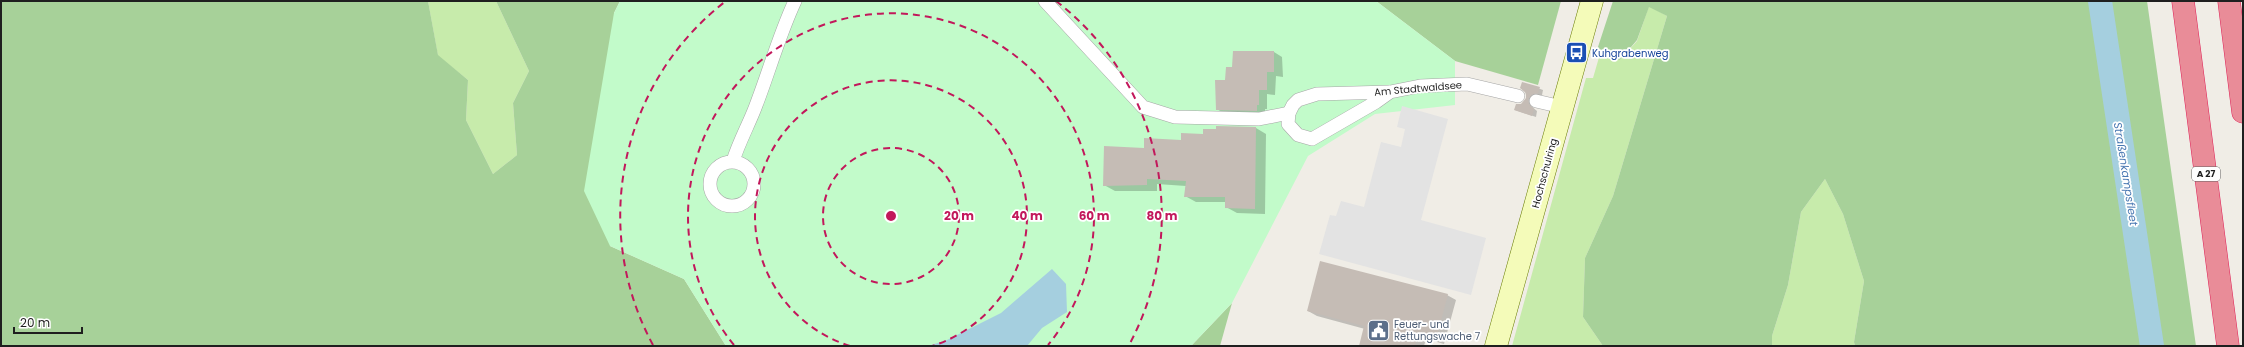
<svg xmlns="http://www.w3.org/2000/svg" width="2244" height="347" font-family="Poppins,sans-serif">
	<style>
		.grass { fill: #c7ebab }
		.forest { fill: #a7d199 }
		.park { fill: #c2fbca }
		.parking { fill: #e3e3e3 }
		.water { fill: #a5cfdf }
		.shadow { fill: #0003 }
		.lines { fill: none; stroke-linecap: round; stroke-linejoin: round }
		.canal { stroke: #a5cfdf; stroke-width: 24 }
		.building { fill: #c5bcb5 }
		.lane-casing { stroke: #a6a6a6; stroke-width: 14 }
		.secondary-casing { stroke: #677b02; stroke-width: 23 }
		.highway-casing { stroke: #df2258; stroke-width: 23 }
		.lane { stroke: #fff; stroke-width: 13 }
		.secondary { stroke: #f4fbb9; stroke-width: 22 }
		.highway { stroke: #e98c98; stroke-width: 22 }
		.ring { fill: none; stroke: #c2185b; stroke-width: 2; stroke-dasharray: 7 5 }
		.labels { text-anchor: middle; stroke-width: 3.5; stroke-linejoin: round; paint-order: stroke }
		.shield { fill: #fff; stroke: #626262; stroke-width: 1 }
		.shield-label { font-size: 9px; font-weight: bold; fill: #1f1f1f }
		.transit-label { font-size: 10px; fill: #164399; stroke: #fff; text-anchor: start }
		.street-label { font-size: 10px; fill: #1f1f1f; stroke: #fff }
		.service-label { font-size: 10px; fill: #4e5e75; stroke: #fff; text-anchor: start }
		.water-label { font-size: 11px; font-style: italic; fill: #4978b2; stroke: #fff }
		.centre { fill: #c2185b; stroke: #fff; stroke-width: 2 }
		.ring-label { font-size: 12px; text-anchor: middle; font-weight: bold; fill: #c2185b; stroke: #fff; stroke-width: 3.5; stroke-linejoin: round; paint-order: stroke }
	</style>
	<rect width="100%" height="100%" fill="#f0ede6"/>
	<g class="grass">
		<path d="M428,1H496L529,71L513,103L517,155L493,174L466,120L468,80L438,56Z"/>
		<path d="M1649,6L1667,16L1613,196L1585,258L1583,317L1603,346H1512L1586,78H1593L1600,54L1620,60L1637,41Z"/>
		<path d="M1825,179L1843,214L1864,281L1854,342L1855,346H1772V336L1788,285L1801,212Z"/>
	</g>
	<g class="forest">
		<path d="M1,1H428L438,55L468,80L466,120L493,174L517,155L513,103L529,71L496,1H620L614,13L610,246L684,279L726,346H1Z"/>
		<path d="M1376,1H1561L1538,85L1455,61Z"/>
		<path d="M1613,1H2147L2196,346H1855L1854,342L1864,281L1843,214L1825,179L1801,212L1788,285L1772,336V346H1603L1583,317L1585,258L1613,196L1667,16L1649,7L1637,40L1620,60L1596,53Z"/>
		<path d="M1232,303L1220,346H1191Z"/>
	</g>
	<path class="park" d="M620,1H1376L1455,61V105L1375,114L1308,156L1232,303L1191,346H726L684,279L610,246L584,191L614,13Z"/>
	<path class="parking" d="M1402,106L1448,119L1421,220L1486,238L1471,295L1319,254L1330,215L1336,216L1341,201L1364,207L1381,142L1401,147L1405,129L1397,127Z"/>
	<path class="water" d="M1052,269L1066,284L1067,312L1042,328L1027,346H928L947,340L1001,313Z"/>
	<g class="shadow">
		<path d="M1274,52L1282,57L1283,77L1276,76L1275,95L1267,94V109H1265V115L1225,114L1217,109L1226,81L1233,68Z"/>
		<path d="M1523,83L1543,90L1542,95H1537L1531,101V106L1537,111L1536,117L1515,110L1527,99Z"/>
		<path d="M1217,127L1256,128L1266,134L1265,214L1237,213L1226,207V202H1196L1185,196L1186,186L1157,184V191H1115L1104,185L1182,141L1217,130Z"/>
		<path d="M1447,295L1456,300L1444,344L1426,339L1424,346H1360L1365,329L1317,316L1308,311Z"/>
	</g>
	<g class="lines">
		<path class="canal" d="M2100,1L2152,346"/>
	</g>
	<g class="building">
		<path d="M1233,51H1274V72H1267V90H1259V105H1257V111L1216,110L1215,80H1225L1226,67H1232Z"/>
		<path d="M1522,82L1540,87L1538,93L1533,94L1528,99L1529,104L1534,109L1532,116L1514,110L1516,104H1521L1526,98V93L1520,88Z"/>
		<path d="M1216,126L1256,127L1255,209L1225,208V197H1184L1186,181L1147,179V185L1103,186L1104,146L1144,148V138L1181,140V133L1203,134V129H1216Z"/>
		<path d="M1320,261L1448,294L1436,340L1417,335L1415,346H1359L1364,326L1307,311Z"/>
	</g>
	<g class="lines">
		<defs>
			<g id="lane">
				<path d="M1045,1L1143,107L1175,117L1259,119L1289,113"/>
				<path d="M1390,92L1376,102L1312,139L1298,135L1288,124L1289,113L1293,105L1298,100L1317,94L1390,92L1420,86L1467,84L1518,96"/>
				<path d="M1536,101L1562,107"/>
				<path d="M733,161C739,142 748,126 755,108C769,72 779,35 795,1"/>
				<circle cx="732" cy="184" r="22"/>
			</g>
			<path id="secondary" d="M1496,346L1592,1"/>
			<g id="highway">
				<path d="M2183,1L2228,346"/>
				<path d="M2229,1L2243,112"/>
			</g>
		</defs>
		<use href="#lane" class="lane-casing"/>
		<use href="#secondary" class="secondary-casing"/>
		<use href="#highway" class="highway-casing"/>
		<use href="#lane" class="lane"/>
		<use href="#secondary" class="secondary"/>
		<use href="#highway" class="highway"/>
	</g>
	<g class="ring">
		<circle cx="891" cy="216" r="68"/>
		<path d="M850 346A136 136 0 1 1 932 346"/>
		<path d="M734 345A203 203 0 1 1 1048 345"/>
		<path d="M653 345A271 271 0 0 1 726 1M1056 1A271 271 0 0 1 1129 345"/>
	</g>
	<defs>
		<symbol id="bus-square" viewBox="-11 -11 22 22"><rect x="-9" y="-9" width="18" height="18" rx="4" fill="#1a4fb4" stroke="#fff"/><path d="M-5-6H5V4H4V6H2V4H-2V6H-4V4H-5ZM-3.5-4V0h7V-4ZM-3.5 1.2v1.5H-2V1.2ZM2 1.2v1.5H3.5V1.2Z" fill="#fff"/></symbol>
		<symbol id="civic-square" viewBox="-11 -11 22 22"><rect x="-9" y="-9" width="18" height="18" rx="4" fill="#5c6f8a" stroke="#fff"/><path d="M-.6-6.5H3V-4.5H.6V-3L4-1V1h2V6H-6V1h2V-1L-.6-3ZM-1.2 2.5V6h2.4V2.5Z" fill="#fff"/></symbol>
	</defs>
	<g fill-rule="evenodd">
		<use href="#bus-square" x="1564" y="40" width="25" height="25"/>
		<use href="#civic-square" x="1366" y="318" width="25" height="25"/>
	</g>
	<g class="labels">
		<rect class="shield" x="2192" y="167" width="28" height="14" rx="3"/>
		<g class="shield-label">
			<text x="2206" y="177">A 27</text>
		</g>
		<g class="transit-label">
			<text x="1592" y="57">Kuhgrabenweg</text>
		</g>
		<g class="street-label">
			<text transform="translate(1418 88) rotate(-5)" y="4">Am Stadtwaldsee</text>
			<text transform="translate(1544 173) rotate(-75)" y="4">Hochschulring</text>
		</g>
		<g class="service-label">
			<text x="1394" y="328">Feuer- und<tspan x="1394" dy="12">Rettungswache 7</tspan></text>
		</g>
		<g class="water-label">
			<text transform="translate(2126 174) rotate(81)" y="4">Straßenkampsfleet</text>
		</g>
	</g>
	<circle cx="891" cy="216" r="6" class="centre"/>
	<g class="ring-label">
		<text x="959" y="220">20 m</text>
		<text x="1027" y="220">40 m</text>
		<text x="1094" y="220">60 m</text>
		<text x="1162" y="220">80 m</text>
	</g>
	<rect width="2244" height="347" fill="none" stroke="#1f1f1f" stroke-width="4"/>
	<path d="M14 327v6h68v-6" fill="none" stroke="#1f1f1f" stroke-width="2"/>
	<text x="20" y="327" font-size="12" fill="#1f1f1f" stroke="#ffffff" stroke-width="3" paint-order="stroke">20 m</text>
</svg>
